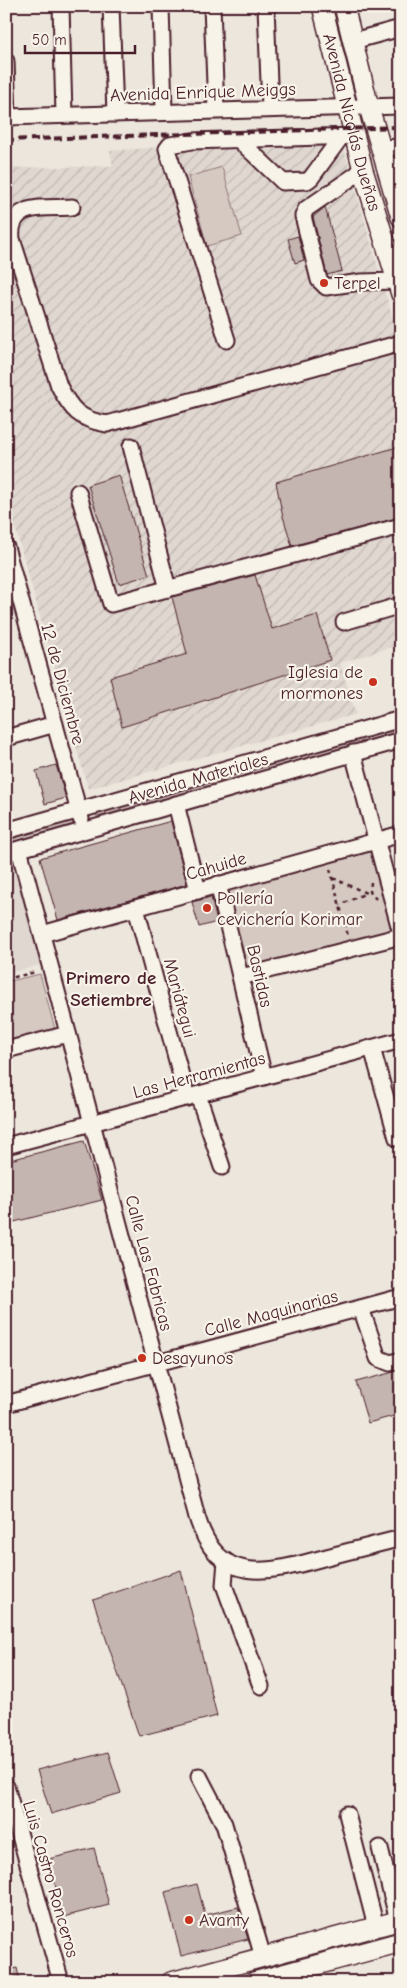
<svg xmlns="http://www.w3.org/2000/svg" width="407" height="1988" font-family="'Comic Neue',sans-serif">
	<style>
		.built { fill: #e0d7d0 }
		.industrial { fill: url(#industrial-furrows) }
		.green { fill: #d5c9c2; stroke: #907476 }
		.building { fill: #c4b5b0; stroke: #4a1f2b }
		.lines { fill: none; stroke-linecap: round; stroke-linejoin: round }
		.minor-casing { stroke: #4a1f2b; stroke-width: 19 }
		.major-casing { stroke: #4a1f2b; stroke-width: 22 }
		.path { stroke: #4a1f2b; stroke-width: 2.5; stroke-dasharray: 4 4; stroke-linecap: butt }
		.minor { stroke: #f7f3e8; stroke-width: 15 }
		.major { stroke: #f7f3e8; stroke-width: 19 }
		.rail { stroke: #4a1f2b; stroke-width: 4; stroke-dasharray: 8 4; stroke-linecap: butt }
		.poi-dot { fill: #c8321e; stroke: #f7f3e8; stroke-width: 2 }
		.labels { text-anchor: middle; stroke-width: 4.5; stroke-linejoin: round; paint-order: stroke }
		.street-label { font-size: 18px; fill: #4a1f2b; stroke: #f7f3e8 }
		.poi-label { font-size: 18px; fill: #4a1f2b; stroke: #f7f3e8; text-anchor: start }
		.neighbourhood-label { font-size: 19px; font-weight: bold; fill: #4a1f2b; stroke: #f7f3e8 }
	</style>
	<defs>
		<pattern id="industrial-furrows" width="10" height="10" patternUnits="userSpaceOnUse" patternTransform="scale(1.25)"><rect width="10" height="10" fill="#e0d7d0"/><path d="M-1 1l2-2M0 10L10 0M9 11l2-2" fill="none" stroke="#c2b8b3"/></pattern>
	</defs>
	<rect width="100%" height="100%" fill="#ece6dd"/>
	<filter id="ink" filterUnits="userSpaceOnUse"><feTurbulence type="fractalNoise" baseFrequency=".02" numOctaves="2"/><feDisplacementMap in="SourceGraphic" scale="10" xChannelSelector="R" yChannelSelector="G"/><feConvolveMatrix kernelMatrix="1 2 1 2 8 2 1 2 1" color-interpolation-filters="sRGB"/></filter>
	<g filter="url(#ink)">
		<path class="built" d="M23,853L51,962L6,974V858Z"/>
		<path class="industrial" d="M174,146L227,148L343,146L401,347V644L340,663L356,714L88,789L6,495V168L113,166L110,151Z"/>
		<g class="green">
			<path d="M222,167L242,236L207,246L188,177Z"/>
			<path d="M401,720V731L97,817L95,806Z"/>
			<path d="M68,811L73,824L6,844V830Z"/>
			<path d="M380,848L401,933L247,971L226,891Z"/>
			<path d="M40,974L56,1033L6,1045V982Z"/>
		</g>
		<g class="building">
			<path d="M325,207L342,271L327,275L313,217Z"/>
			<path d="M298,236L304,260L295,263L288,239Z"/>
			<path d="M401,446V517L292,546L282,513L276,482Z"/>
			<path d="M119,475L149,575L119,584L88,485Z"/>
			<path d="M255,575L272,629L317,615L330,660L122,727L110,677L187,654L172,597Z"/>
			<path d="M56,765L66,798L45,804L36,771Z"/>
			<path d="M171,821L187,884L58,920L40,858Z"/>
			<path d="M211,897L217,922L199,927L192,902Z"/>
			<path d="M84,1141L102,1200L6,1224V1161Z"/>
			<path d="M401,1370V1414L368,1423L356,1382Z"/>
			<path d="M181,1570L217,1716L139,1736L93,1600Z"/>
			<path d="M108,1752L121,1793L51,1814L37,1770Z"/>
			<path d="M94,1848L109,1905L63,1917L49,1859Z"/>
			<path d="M197,1884L205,1915L238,1907L248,1939L181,1956L165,1892Z"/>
			<path d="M17,1968L20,1982H6V1971Z"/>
		</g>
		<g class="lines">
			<defs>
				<g id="minor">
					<path d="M61,6L64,115"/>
					<path d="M111,6L115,114"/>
					<path d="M161,6L164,112"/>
					<path d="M212,6L216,110"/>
					<path d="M266,6L270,108"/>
					<path d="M353,41L401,28"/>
					<path d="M6,61L8,117"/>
					<path d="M6,117L401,106"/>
					<path d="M239,140L283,182L307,181L311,178L341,137"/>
					<path d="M381,148L401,147"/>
					<path d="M363,170L306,209L303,216L319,280L326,287L361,282L397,281"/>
					<path d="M72,207C45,209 8,201 12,239L59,386C71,410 80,420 107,424L401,343"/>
					<path d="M227,340L167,149L170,145L192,141L356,136"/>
					<path d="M131,446L168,589"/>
					<path d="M78,492L111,604L401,526"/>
					<path d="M6,547L81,819"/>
					<path d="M344,622L401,605"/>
					<path d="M6,738L55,724"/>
					<path d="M353,753L401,933"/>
					<path d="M176,804L198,891"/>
					<path d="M6,831L401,719"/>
					<path d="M19,849L197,1517C218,1587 268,1573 323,1558C349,1551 375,1545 401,1538"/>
					<path d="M6,853L401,740"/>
					<path d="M218,884L264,1077"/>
					<path d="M136,908L187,1098"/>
					<path d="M42,934L401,834"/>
					<path d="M241,977L401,936"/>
					<path d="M372,1048L397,1138"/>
					<path d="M6,1050L68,1034"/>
					<path d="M198,1095L222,1167"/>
					<path d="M6,1146L401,1040"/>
					<path d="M361,1308L378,1358L390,1363L401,1360"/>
					<path d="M6,1404L401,1297"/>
					<path d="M226,1561L224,1585L261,1686"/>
					<path d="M199,1776L224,1824L263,1957"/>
					<path d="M6,1786L61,1982"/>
					<path d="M347,1814L376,1927"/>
					<path d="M380,1848L398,1921"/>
				</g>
				<g id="major">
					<path id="s1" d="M322,6L363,170L401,294"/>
					<path d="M344,6L369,107L401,217"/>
					<path d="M171,1982L401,1920"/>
					<path d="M254,1982L401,1942"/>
				</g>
			</defs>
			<use href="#minor" class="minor-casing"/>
			<use href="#major" class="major-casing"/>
			<g class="path">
				<path d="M330,869L348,936"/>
				<path d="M333,878L366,893L340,905"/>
				<path d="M371,882L370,892L376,899"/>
				<path d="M6,979L36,972"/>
			</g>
			<use href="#minor" class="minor"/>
			<use href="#major" class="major"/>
			<path class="rail" d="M6,140L401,127"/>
		</g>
	</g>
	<g class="poi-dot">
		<circle cx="324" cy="283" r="5"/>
		<circle cx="373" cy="682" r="5"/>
		<circle cx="207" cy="908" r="5"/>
		<circle cx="142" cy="1358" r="5"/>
		<circle cx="189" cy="1920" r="5"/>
	</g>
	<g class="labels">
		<g class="street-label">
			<text transform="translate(203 92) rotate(-2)" y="6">Avenida Enrique Meiggs</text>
			<text dy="6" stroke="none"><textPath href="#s1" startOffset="120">Avenida Nicolás Dueñas</textPath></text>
			<text transform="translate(63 684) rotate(75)" y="6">12 de Diciembre</text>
			<text transform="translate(198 778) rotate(-16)" y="6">Avenida Materiales</text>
			<text transform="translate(216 866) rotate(-16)" y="6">Cahuide</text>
			<text transform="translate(260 976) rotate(77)" y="6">Bastidas</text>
			<text transform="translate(180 998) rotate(75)" y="6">Mariátegui</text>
			<text transform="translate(199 1075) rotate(-15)" y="6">Las Herramientas</text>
			<text transform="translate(149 1263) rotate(75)" y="6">Calle Las Fabricas</text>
			<text transform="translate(271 1313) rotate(-15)" y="6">Calle Maquinarias</text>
			<text transform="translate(51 1879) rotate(74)" y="6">Luis Castro Ronceros</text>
		</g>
		<g class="poi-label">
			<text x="334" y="289">Terpel</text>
			<text x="363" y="678" text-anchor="end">Iglesia de<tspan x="363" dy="21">mormones</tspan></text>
			<text x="217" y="904">Pollería<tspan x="217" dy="21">cevichería Korimar</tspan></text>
			<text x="152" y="1364">Desayunos</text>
			<text x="199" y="1926">Avanty</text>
		</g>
		<g class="neighbourhood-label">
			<text x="111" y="984">Primero de<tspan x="111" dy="22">Setiembre</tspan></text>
		</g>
	</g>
	<rect width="407" height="1988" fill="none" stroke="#f7f3e8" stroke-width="25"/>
	<rect x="12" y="12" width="382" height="1963" fill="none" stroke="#4a1f2b" stroke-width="2" filter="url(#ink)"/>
	<path d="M25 45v8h110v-8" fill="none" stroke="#4a1f2b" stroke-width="2.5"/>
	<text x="32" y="45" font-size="15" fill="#4a1f2b" stroke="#f7f3e8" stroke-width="4" paint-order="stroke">50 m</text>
</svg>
